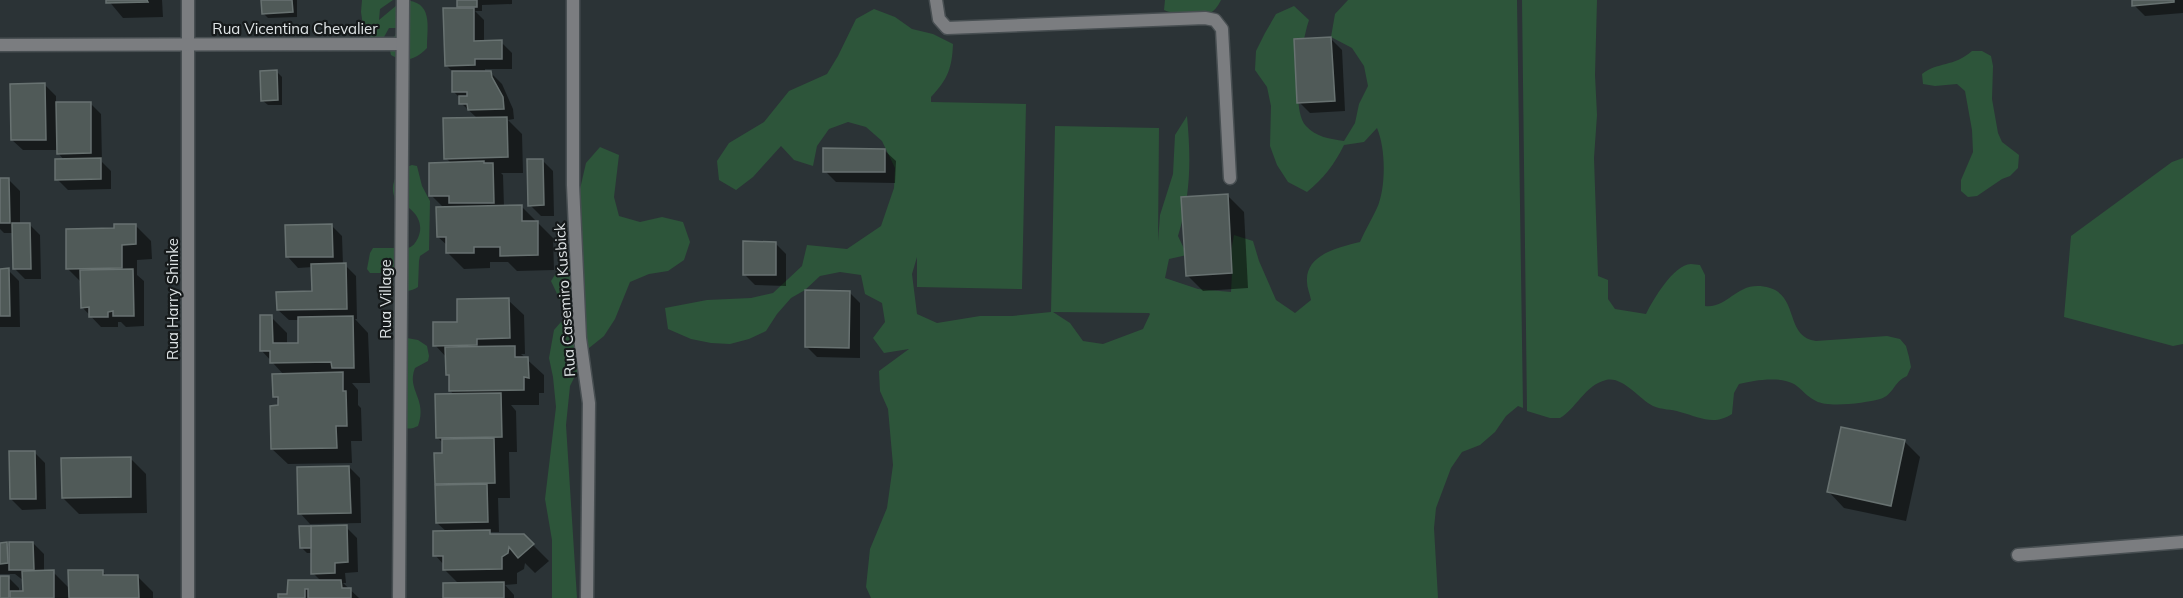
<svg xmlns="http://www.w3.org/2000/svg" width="2183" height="598" font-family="Mulish,sans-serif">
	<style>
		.green { fill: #2d553a; fill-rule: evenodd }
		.shadow { fill: #0007 }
		.building { fill: #505a58; stroke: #687271; stroke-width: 1.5 }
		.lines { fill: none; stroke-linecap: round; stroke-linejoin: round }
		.minor-casing { stroke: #484f52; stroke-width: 15 }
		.minor { stroke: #7b7d80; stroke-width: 12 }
		.labels { text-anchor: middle; stroke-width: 4.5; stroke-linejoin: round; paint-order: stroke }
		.street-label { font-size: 15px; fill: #dfe4e6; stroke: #161a1b }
	</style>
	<rect width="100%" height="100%" fill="#2b3336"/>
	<g class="green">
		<path d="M362,0H393L380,9L379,20L403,0C434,1 427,26 427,48C415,60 405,63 391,55L389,46L399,28H389L384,37L375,39L364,33L361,12Z"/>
		<path d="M1165,0H1221C1218,6 1214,12 1208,14C1195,16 1175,15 1164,10Z"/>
		<path d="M1348,0H1517L1523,408L1518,406L1506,416L1495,432L1480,445L1462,452L1451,468L1436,508L1434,528L1438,598H871L866,587L870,549L887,508L893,465L888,409L880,391L879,371L909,349L884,353L873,338L885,322L882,303L865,294L861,275L840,272L820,276L805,290L791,298L777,314L766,331L749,339L730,344L711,343L691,339L668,329L665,308L707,300L751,298L773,293L802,266L807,245L847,249L881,226L894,188L895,168L882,141L866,127L848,122L829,129L817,146L813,166L794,160L781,146L753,177L736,190L719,180L717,161L729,143L764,122L789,91L827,74L838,56L856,19L874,9L895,17L912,29L933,34L953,44C952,68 948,79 931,97V102L1026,104L1022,289L917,287V257L912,274L917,314L937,323L980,316H1012L1051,312L1055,126L1159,128L1158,241L1160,215L1173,174L1175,135L1187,116C1191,159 1191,194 1178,236L1187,255L1169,259L1165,278L1198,289L1231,292L1232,273L1230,257L1234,235L1253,241L1259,261L1276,300L1295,313L1311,300C1310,294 1307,288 1307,282C1305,254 1340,247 1360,242C1365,230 1372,219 1377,208C1386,188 1386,149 1377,128L1364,142L1344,145C1334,165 1324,178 1307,192L1288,182L1277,165L1270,146L1271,106L1267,87L1255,70L1256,51L1265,33L1276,14L1294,6L1309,20C1302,41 1290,109 1306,126C1316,137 1330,139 1344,141L1355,123L1359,104L1368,86L1364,66L1352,48L1331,37L1335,14ZM1053,312L1149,313L1150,314L1143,329L1103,344L1083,341L1070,323Z"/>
		<path d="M1522,0H1597L1595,75L1597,115L1594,158L1598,276L1608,280V299L1615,309L1646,314C1653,300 1673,265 1691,264C1694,264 1697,265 1700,265L1705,275V306C1730,309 1737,278 1770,288C1799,297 1785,337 1816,341L1887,336L1900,339L1906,346L1909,357L1911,367L1907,376C1893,382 1894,395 1880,399C1866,403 1828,408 1816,401C1807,397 1802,389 1794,384C1780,376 1754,380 1739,384L1734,393L1732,414C1714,426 1699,417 1680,412C1671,409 1662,410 1653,406C1639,399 1623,376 1606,380C1585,385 1576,409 1560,418H1550L1527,411Z"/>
		<path d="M1972,51H1982L1991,56L1993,66L1992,99L1998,133L2002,142L2019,155L2018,168L2010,176L2002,179L1977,196L1968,197L1961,191V180L1973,152L1972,130L1965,91L1957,84L1935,86L1923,84L1922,74C1937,62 1954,67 1972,51Z"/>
		<path d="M600,147L619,155L614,197L619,216L640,222L662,217L683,222L690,242L684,260L668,271L649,274L630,282L615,319L604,336L589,348L570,386L566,425L577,598H552V540L545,499L556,407L553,377L549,358L554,330L567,315L551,281L562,264L581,258L577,202L586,163Z"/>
		<path d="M2183,158V344L2173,346L2064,317L2071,236L2172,162Z"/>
		<path d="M412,165L417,166L422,186L430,201L429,250L420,256L419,261L418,287C411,292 400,293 394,287V277L391,273H370L367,269L370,253L373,248H408C414,246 415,243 418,238C426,220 411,206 396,201C388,185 396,170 412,165Z"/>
		<path d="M407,338L418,340L427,346L429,356L428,361L415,368C406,390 428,399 418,426C409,431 397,429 394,418C391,410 398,402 400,395C404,379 402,358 402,341Z"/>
	</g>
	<g class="shadow">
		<path d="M108,0H162L163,17L123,18Z"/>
		<path d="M263,0H297V17L268,18L263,13Z"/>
		<path d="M459,0H512V4L482,5V11H475L484,20V42H501L512,53V69H485V73H491L502,84L513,109L514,119L508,120L522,134L523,173H501L503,175L504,207H522L553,238L554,270L517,271L508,262H490V268L464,269L448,253V246L438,237L444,208L431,195L452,164L446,158L478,119L461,103V99L454,92L453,72L446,65L462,9L459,6Z"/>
		<path d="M2133,0H2183V13L2145,16L2134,5Z"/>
		<path d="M1331,39L1342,50L1345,111L1310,113L1299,102Z"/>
		<path d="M277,72L282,77V105H268L262,100Z"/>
		<path d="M45,85L56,96V104L90,103L101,114L102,162L111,171V189L68,190L57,179L65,161L58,153V150H23L12,140Z"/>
		<path d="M885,151L896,161L895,183L836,182L825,171Z"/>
		<path d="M542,160L553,171L554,216H541L530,205Z"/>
		<path d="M0,180H9L20,191V225L29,224L40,235L41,279H25L14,268V233H4L0,229Z"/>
		<path d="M1228,196L1244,212L1248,288L1203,291L1187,275Z"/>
		<path d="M135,225L151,241L152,259L137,260V275L144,281V326L126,327L121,322H118V327H101L82,307V283L68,269L116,229Z"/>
		<path d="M332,226L342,236L343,265H345L356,276L357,319H355L368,333L370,383H352L358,390V405L361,408L362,441H351L352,463L288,464L272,449L279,407V401L274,396L284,375L262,351L271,317L287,333V345L300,344L299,320H289L278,310L313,293V267L298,268L288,257Z"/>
		<path d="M776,244L786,254V286L755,285L744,274Z"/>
		<path d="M0,270H8L19,281L20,327H0Z"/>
		<path d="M849,292L860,303V358L817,357L806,346Z"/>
		<path d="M508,300L524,315L525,354H521L544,375V393H539V405H511L516,411L517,452H509L510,498H498L499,532H490L493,536L523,535L549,561L535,573L525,563L524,569L517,573V584L505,585L514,595V598H445L459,584L445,570L444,565L435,555L447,532L437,523L439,486L436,483L443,455V443L437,437L455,395L450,391L447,358L435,345L459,323Z"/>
		<path d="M1904,441L1920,457L1906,521L1844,508L1829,492Z"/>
		<path d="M34,452L45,463L46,509L22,510L11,499Z"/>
		<path d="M130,458L146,474L147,513L79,514L63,498Z"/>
		<path d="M349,467L360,478L361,523L310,524L300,513Z"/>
		<path d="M346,527L357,538L358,572L345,573L346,583H343L359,598H280L321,581L313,573L312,553H307L301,547Z"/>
		<path d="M33,543L44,554V572H53L70,589L102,571L108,577L137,576L153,592V598H0V577H8L19,588V593H24V581L15,574H0V544H7L10,548Z"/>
	</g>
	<g class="building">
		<path d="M106,0H147L148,2L106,3Z"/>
		<path d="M261,0H292L293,12L262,14Z"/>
		<rect x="457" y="0" width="20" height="7"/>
		<path d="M2132,0H2174V2L2132,6Z"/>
		<path d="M443,8H474V41L502,40V59H475V65L445,66Z"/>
		<path d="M1331,37L1335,101L1297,103L1294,39Z"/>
		<path d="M277,70L278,100L261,101L260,71Z"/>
		<path d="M452,71H491L492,77L503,97L504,109L468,110L467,104H459V96H467V92H452Z"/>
		<path d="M45,83L46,140H11L10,84Z"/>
		<path d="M56,102H91V153L57,154Z"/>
		<path d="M507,117L508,157L444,159L443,118Z"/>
		<path d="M823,148L885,149V172H823Z"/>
		<path d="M101,158V179L55,180V159Z"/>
		<path d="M527,159H543L544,205L528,206Z"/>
		<path d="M484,161V163H493L494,203H449V196H429V163Z"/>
		<path d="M0,178H9L10,223H0Z"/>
		<path d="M1228,194L1232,273L1186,276L1181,197Z"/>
		<path d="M522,205V221H538V255L500,256V247H474V253H446V237H437L436,207Z"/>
		<path d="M12,223H30L31,269H13Z"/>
		<path d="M114,224H136V244L122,245V268L66,269V229L114,228Z"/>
		<path d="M332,224L333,257H286L285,225Z"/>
		<path d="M743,241L776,242V275H743Z"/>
		<path d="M346,263L347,309L277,310L276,292L312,291L311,264Z"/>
		<path d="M9,268L10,316H0V269Z"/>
		<path d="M133,269L134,316H113V311L108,312V317H89V307L81,308L80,270Z"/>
		<path d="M805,290L850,291L849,348L805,347Z"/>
		<path d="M509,298L510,338L477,339V345L433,346V322H457V299Z"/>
		<path d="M260,315H272L273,343H298V317L353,316L354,368H332L331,362L270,363V351H260Z"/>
		<path d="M515,346V357H528L529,378L524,377V390L449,391V375H446L445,347Z"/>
		<path d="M343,372V391H346L347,426H336L337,448L271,449L270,406L278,405V397H273L272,374Z"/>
		<path d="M501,393L502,437L436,438L435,394Z"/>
		<path d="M1841,427L1905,440L1891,506L1827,492Z"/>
		<path d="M494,438L495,483L435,484L434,453H442V439Z"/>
		<path d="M9,451H35L36,499H10Z"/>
		<path d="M131,457V497L62,498L61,458Z"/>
		<path d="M349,466L351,513L298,514L297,467Z"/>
		<path d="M487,484L488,522L436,523L435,485Z"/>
		<path d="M347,525L348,562L335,563V573L311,574V526Z"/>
		<path d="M299,526H311V548H300Z"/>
		<path d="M490,530V534H524L534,544L518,558L509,547L508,553L502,557V569L443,570V556H433V531Z"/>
		<path d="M7,542L8,563L0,564V543Z"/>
		<path d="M9,542H33L34,570H9Z"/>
		<path d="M54,570V598H10V591H23L22,571Z"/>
		<path d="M68,570H103V575H138L139,598H69Z"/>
		<rect x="0" y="576" width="9" height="22"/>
		<path d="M288,580H341L342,588H351V598H308V589H305V598H278V594H287Z"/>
		<path d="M504,582V598H443V583Z"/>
	</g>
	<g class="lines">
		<defs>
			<g id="minor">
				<path d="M188,0V598"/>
				<path d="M573,0V185L580,338L589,403L587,598"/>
				<path d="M936,0L939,19L947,28L1205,18L1215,20L1222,29L1230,178"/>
				<path d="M0,45L401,44"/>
				<path d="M2018,555L2183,542"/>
				<path d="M399,598L403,0"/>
			</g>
		</defs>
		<use href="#minor" class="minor-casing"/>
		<use href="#minor" class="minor"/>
	</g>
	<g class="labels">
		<g class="street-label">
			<text x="295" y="34">Rua Vicentina Chevalier</text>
			<text transform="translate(173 299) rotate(-90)" y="5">Rua Harry Shinke</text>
			<text transform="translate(386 299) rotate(-90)" y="5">Rua Village</text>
			<text transform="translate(565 300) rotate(-94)" y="5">Rua Casemiro Kusbick</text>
		</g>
	</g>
</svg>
